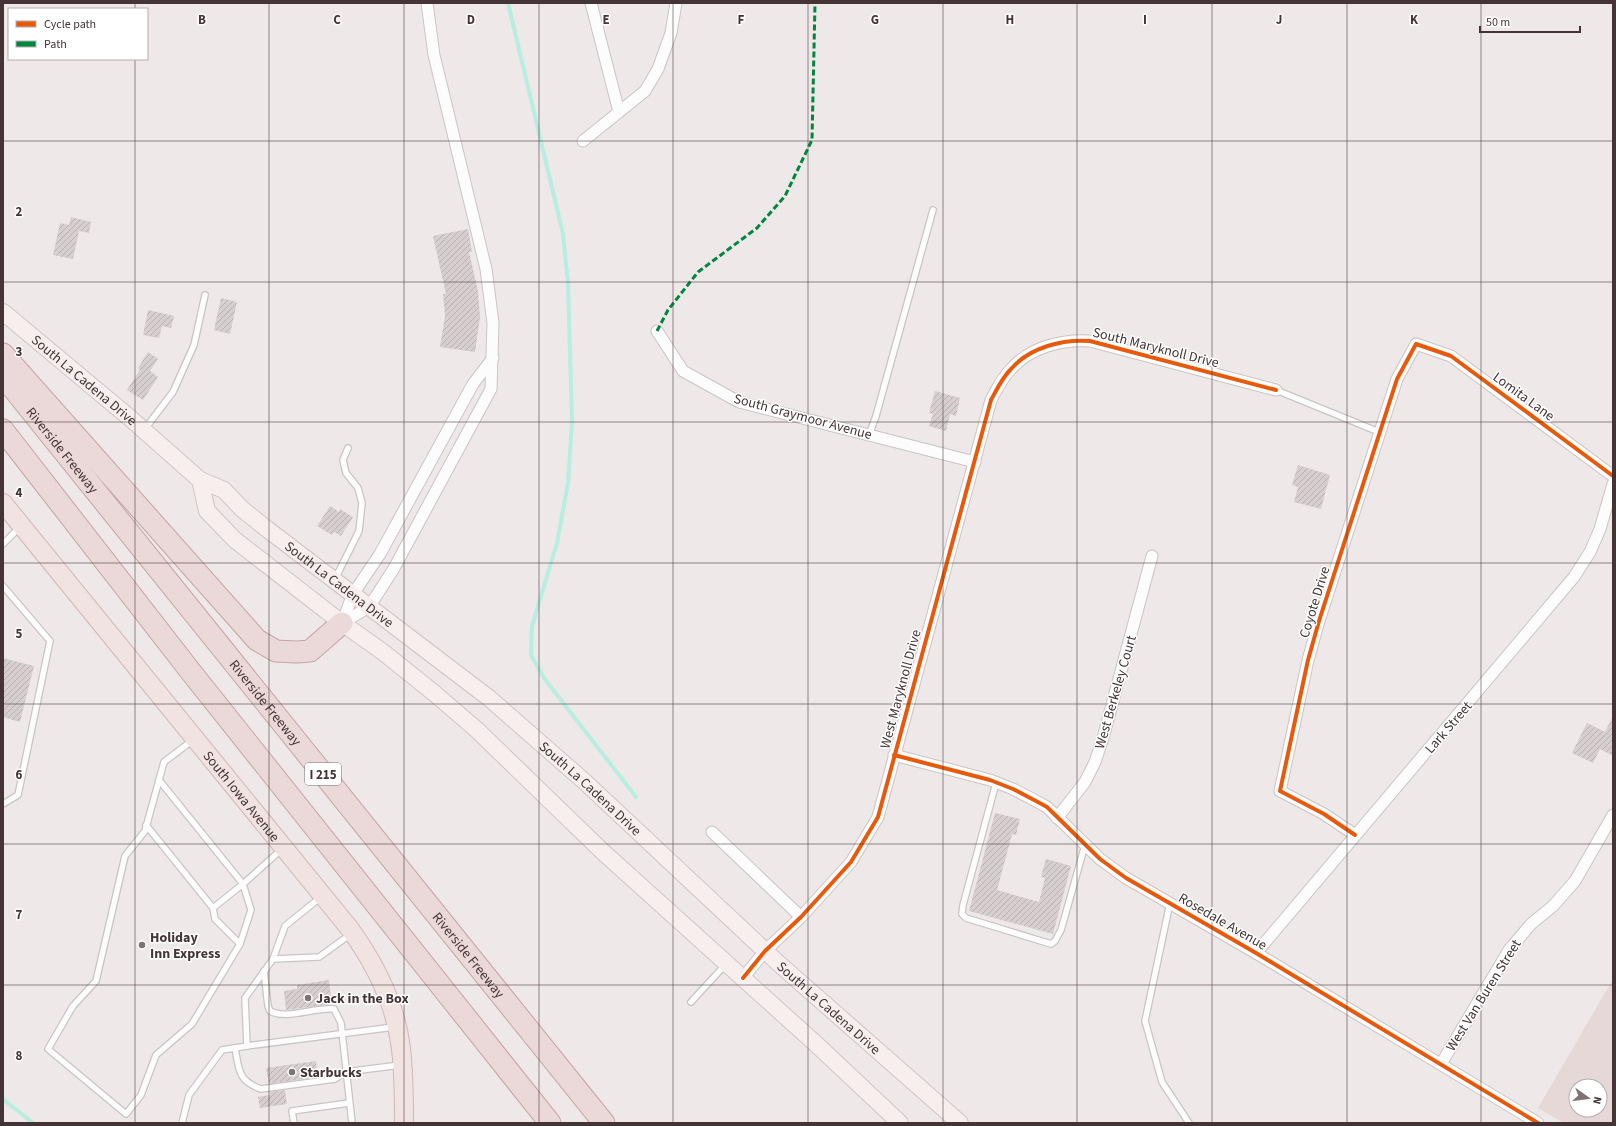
<svg xmlns="http://www.w3.org/2000/svg" width="1616" height="1126" font-family="'Source Sans 3',sans-serif">
	<style>
		.residential { fill: #e5d8d7; fill-rule: evenodd }
		.lines { fill: none; stroke-linecap: round; stroke-linejoin: round }
		.stream { stroke: #b7eee0; stroke-width: 4 }
		.building { fill: url(#building-hatch) }
		.service-casing { stroke: #cbc4c4; stroke-width: 8 }
		.minor-casing { stroke: #cbc4c4; stroke-width: 13 }
		.secondary-casing { stroke: #d2c4c3; stroke-width: 18 }
		.primary-casing { stroke: #d1b6b5; stroke-width: 20 }
		.motorway-casing { stroke: #c6a3a4; stroke-width: 23 }
		.service { stroke: #fcfcfc; stroke-width: 5.5 }
		.minor { stroke: #fcfcfc; stroke-width: 11 }
		.secondary { stroke: #f6efee; stroke-width: 16 }
		.primary { stroke: #f1e3e2; stroke-width: 18 }
		.motorway { stroke: #ebd8d8; stroke-width: 21 }
		.quiet { stroke: #00873e; stroke-width: 3; stroke-dasharray: 6 3; stroke-linecap: butt }
		.cycleway-casing { stroke: #fff; stroke-width: 6 }
		.cycleway { stroke: #e8590c; stroke-width: 4 }
		.grid { fill: none; stroke: #443435; stroke-width: 1; stroke-opacity: 0.55 }
		.poi-dot { fill: #807374; stroke: #fff; stroke-width: 1.5 }
		.labels { text-anchor: middle; stroke-width: 3; stroke-linejoin: round; paint-order: stroke }
		.shield { fill: #fff; stroke: #7c7172; stroke-width: 1 }
		.shield-label { font-size: 13px; font-weight: bold; fill: #443435 }
		.street-label { font-size: 14px; fill: #443435; stroke: #fff }
		.poi-label { font-size: 14px; font-weight: bold; fill: #443435; stroke: #fff; text-anchor: start }
		.grid-label { font-size: 13px; text-anchor: middle; font-weight: bold; fill: #443435; stroke: #fff; stroke-width: 3; stroke-linejoin: round; paint-order: stroke }
	</style>
	<defs>
		<pattern id="building-hatch" width="6" height="6" patternUnits="userSpaceOnUse"><rect width="6" height="6" fill="#d7cfcf"/><path d="M-1 1l2-2M0 6l6-6M5 7l2-2" fill="none" stroke="#bab2b2"/></pattern>
	</defs>
	<rect width="100%" height="100%" fill="#eee8e8"/>
	<path class="residential" d="M1613,979V1123H1564L1538,1108ZM1576,1086H1600V1110H1576Z"/>
	<g class="lines">
		<g class="stream">
			<path d="M508,3L563,234L568,283L572,422L568,483L557,543L532,626L531,655L544,678L636,797"/>
			<path d="M3,1099L33,1123"/>
		</g>
	</g>
	<g class="building">
		<path d="M71,217L91,222L89,233L79,231L73,259L53,255L60,223L69,225Z"/>
		<path d="M468,229L472,252H469L478,291L480,317L475,352L440,347L445,316L443,294H446L433,236Z"/>
		<path d="M221,298L237,302L230,334L214,330Z"/>
		<path d="M148,310L174,316L171,328L162,326L159,338L143,335Z"/>
		<path d="M148,352L158,359L150,371L158,377L143,400L127,390L140,370L138,368Z"/>
		<path d="M935,391L960,398L956,416L950,414L946,431L929,426L933,414L929,413Z"/>
		<path d="M1298,465L1330,475L1321,509L1294,502L1298,487L1292,485Z"/>
		<path d="M330,506L339,512L340,509L353,517L341,536L334,532L332,535L317,526Z"/>
		<path d="M3,658L34,666L20,722L3,717Z"/>
		<path d="M1613,716V756L1600,749L1593,763L1572,753L1587,723L1605,732Z"/>
		<path d="M995,813L1020,819L1016,835L1012,834L997,890L1039,902L1045,878L1041,877L1046,859L1071,866L1053,934L969,911Z"/>
		<path d="M329,980L332,1004L286,1010L284,991L297,989V985Z"/>
		<path d="M316,1061L318,1077L269,1084L266,1068Z"/>
		<path d="M285,1090L287,1104L260,1108L258,1097L270,1095V1092Z"/>
	</g>
	<g class="lines">
		<defs>
			<g id="service">
				<path d="M1276,390L1379,432"/>
				<path d="M144,430L173,392L194,345L205,295"/>
				<path d="M869,435L876,416L933,210"/>
				<path d="M3,544L20,527"/>
				<path d="M335,579L359,531L362,503L358,488L346,473L343,460L348,448"/>
				<path d="M3,586L50,641L18,795L3,804"/>
				<path d="M193,740L164,762L145,831L125,856L96,981L73,1006L48,1049L126,1114L141,1095L156,1055L192,1024L240,944L251,910L243,884L282,849"/>
				<path d="M996,783L963,905L962,914L966,918L1051,944L1055,941L1061,930L1085,845"/>
				<path d="M146,825L213,908L243,884L159,780"/>
				<path d="M321,897L285,926L273,959L245,998L247,1046L394,1027"/>
				<path d="M1170,903L1145,1021L1162,1082L1189,1123"/>
				<path d="M213,908L215,919L240,944"/>
				<path d="M273,959L319,957L351,934"/>
				<path d="M264,971L268,1006L270,1011C286,1020 315,1007 334,1009L341,1023L352,1123"/>
				<path d="M691,1002L726,964"/>
				<path d="M235,1048C239,1070 238,1081 261,1089L335,1079L345,1072L400,1065"/>
				<path d="M182,1123L189,1095L222,1050L247,1046"/>
				<path d="M294,1123L292,1111L349,1103"/>
			</g>
			<g id="minor">
				<path d="M591,3L619,112"/>
				<path d="M583,141L645,91L658,69L671,33L676,3"/>
				<path d="M657,331L683,371L739,402L975,462"/>
				<path d="M342,623L369,607L393,570L491,389L493,323L486,269L434,55L427,3"/>
				<path d="M342,623L353,594L380,554L473,384L493,358"/>
				<path d="M894,755L990,780L1013,789L1036,801L1047,807L1100,859L1126,878L1256,953L1538,1123"/>
				<path d="M1057,818L1085,782L1095,762L1103,738L1152,556"/>
				<path d="M712,832L801,917"/>
				<path d="M1355,835L1324,814L1280,791L1308,660L1319,621L1397,379L1416,344L1451,356L1613,476"/>
				<path d="M1256,953L1574,577L1590,552L1600,529L1613,484"/>
				<path d="M743,978L765,951L801,917L851,862L878,817L991,400C997,389 1002,378 1011,369C1030,347 1063,339 1090,341L1276,390"/>
				<path d="M1441,1064L1509,950L1531,924L1553,906L1575,881L1613,815"/>
			</g>
			<g id="secondary">
				<path id="s1" d="M3,312L130,418L200,480L224,490L242,509L267,529L489,698L585,782L777,962L960,1123"/>
				<path d="M200,480L207,511L235,540L342,623L383,652L434,693L477,730L603,852L816,1044L900,1123"/>
			</g>
			<g id="primary">
				<path id="s2" d="M3,503L350,929C376,965 396,1005 401,1049C404,1074 404,1098 404,1123"/>
			</g>
			<g id="motorway">
				<path d="M3,354L257,640L276,651L297,652L310,651L342,623"/>
				<path id="s3" d="M3,376L604,1123"/>
				<path d="M3,430L191,672L550,1123"/>
			</g>
		</defs>
		<use href="#service" class="service-casing"/>
		<use href="#minor" class="minor-casing"/>
		<use href="#secondary" class="secondary-casing"/>
		<use href="#primary" class="primary-casing"/>
		<use href="#motorway" class="motorway-casing"/>
		<use href="#service" class="service"/>
		<use href="#minor" class="minor"/>
		<use href="#secondary" class="secondary"/>
		<use href="#primary" class="primary"/>
		<use href="#motorway" class="motorway"/>
		<path class="quiet" d="M657,331L668,310L698,272L757,228L785,196L812,140L815,3"/>
		<defs>
			<g id="cycleway">
				<path d="M894,755L990,780L1013,789L1036,801L1047,807L1100,859L1126,878L1256,953L1538,1123"/>
				<path d="M1355,835L1324,814L1280,791L1308,660L1319,621L1397,379L1416,344L1451,356L1613,476"/>
				<path d="M743,978L765,951L801,917L851,862L878,817L991,400C997,389 1002,378 1011,369C1030,347 1063,339 1090,341L1276,390"/>
			</g>
		</defs>
		<use href="#cycleway" class="cycleway-casing"/>
		<use href="#cycleway" class="cycleway"/>
	</g>
	<path class="grid" d="M135,3V9M269,3V1123M404,3V1123M539,3V1123M673,3V1123M808,3V1123M943,3V1123M1077,3V1123M1212,3V1123M1347,3V1123M1481,3V1123M135,59V1123M3,141H1613M3,282H1613M3,422H1613M3,563H1613M3,704H1613M3,844H1613M3,985H1613"/>
	<g class="poi-dot">
		<circle cx="142" cy="945" r="4"/>
		<circle cx="308" cy="998" r="4"/>
		<circle cx="292" cy="1072" r="4"/>
	</g>
	<g class="labels">
		<rect class="shield" x="305" y="763" width="36" height="22" rx="3"/>
		<g class="shield-label">
			<text x="323" y="779">I 215</text>
		</g>
		<g class="street-label">
			<text transform="translate(1156 347) rotate(14)" y="5">South Maryknoll Drive</text>
			<text dy="5" stroke="none"><textPath href="#s1" startOffset="106">South La Cadena Drive</textPath></text>
			<text transform="translate(1524 396) rotate(36)" y="5">Lomita Lane</text>
			<text transform="translate(803 416) rotate(15)" y="5">South Graymoor Avenue</text>
			<text dy="5" stroke="none"><textPath href="#s3" startOffset="95">Riverside Freeway</textPath></text>
			<text dy="5" stroke="none"><textPath href="#s1" startOffset="434">South La Cadena Drive</textPath></text>
			<text transform="translate(1314 602) rotate(-73)" y="5">Coyote Drive</text>
			<text transform="translate(900 689) rotate(-75)" y="5">West Maryknoll Drive</text>
			<text transform="translate(1115 692) rotate(-74)" y="5">West Berkeley Court</text>
			<text dy="5" stroke="none"><textPath href="#s3" startOffset="419">Riverside Freeway</textPath></text>
			<text transform="translate(1448 727) rotate(-49)" y="5">Lark Street</text>
			<text dy="5" stroke="none"><textPath href="#s1" startOffset="758">South La Cadena Drive</textPath></text>
			<text dy="5" stroke="none"><textPath href="#s2" startOffset="378">South Iowa Avenue</textPath></text>
			<text transform="translate(1223 921) rotate(30)" y="5">Rosedale Avenue</text>
			<text dy="5" stroke="none"><textPath href="#s3" startOffset="743">Riverside Freeway</textPath></text>
			<text transform="translate(1483 995) rotate(-58)" y="5">West Van Buren Street</text>
			<text dy="5" stroke="none"><textPath href="#s1" startOffset="1082">South La Cadena Drive</textPath></text>
		</g>
		<g class="poi-label">
			<text x="150" y="942">Holiday<tspan x="150" dy="16">Inn Express</tspan></text>
			<text x="316" y="1003">Jack in the Box</text>
			<text x="300" y="1077">Starbucks</text>
		</g>
	</g>
	<g class="grid-label">
		<text x="202" y="24">B</text>
		<text x="337" y="24">C</text>
		<text x="471" y="24">D</text>
		<text x="606" y="24">E</text>
		<text x="741" y="24">F</text>
		<text x="875" y="24">G</text>
		<text x="1010" y="24">H</text>
		<text x="1145" y="24">I</text>
		<text x="1279" y="24">J</text>
		<text x="1414" y="24">K</text>
		<text x="19" y="216">2</text>
		<text x="19" y="356">3</text>
		<text x="19" y="497">4</text>
		<text x="19" y="638">5</text>
		<text x="19" y="779">6</text>
		<text x="19" y="919">7</text>
		<text x="19" y="1060">8</text>
	</g>
	<rect width="1616" height="1126" fill="none" stroke="#443435" stroke-width="8"/>
	<rect x="8" y="8" width="140" height="52" fill="#ffffff" stroke="#b4aeae"/>
	<rect x="16" y="21" width="20" height="6" fill="#e8590c" stroke="#b4aeae"/>
	<text x="44" y="28" font-size="12" fill="#443435">Cycle path</text>
	<rect x="16" y="41" width="20" height="6" fill="#00873e" stroke="#b4aeae"/>
	<text x="44" y="48" font-size="12" fill="#443435">Path</text>
	<g transform="translate(1588 1098) rotate(104)"><circle r="19" fill="#ffffff" stroke="#b4aeae"/>
	<path d="M0-3L7 15L0 10L-7 15Z" fill="#807374"/>
	<text y="-6" font-size="11" font-weight="bold" text-anchor="middle" fill="#443435">N</text>
	</g>
	<path d="M1480 26v6h100v-6" fill="none" stroke="#443435" stroke-width="2"/>
	<text x="1486" y="26" font-size="12" fill="#443435" stroke="#ffffff" stroke-width="3" paint-order="stroke">50 m</text>
</svg>
